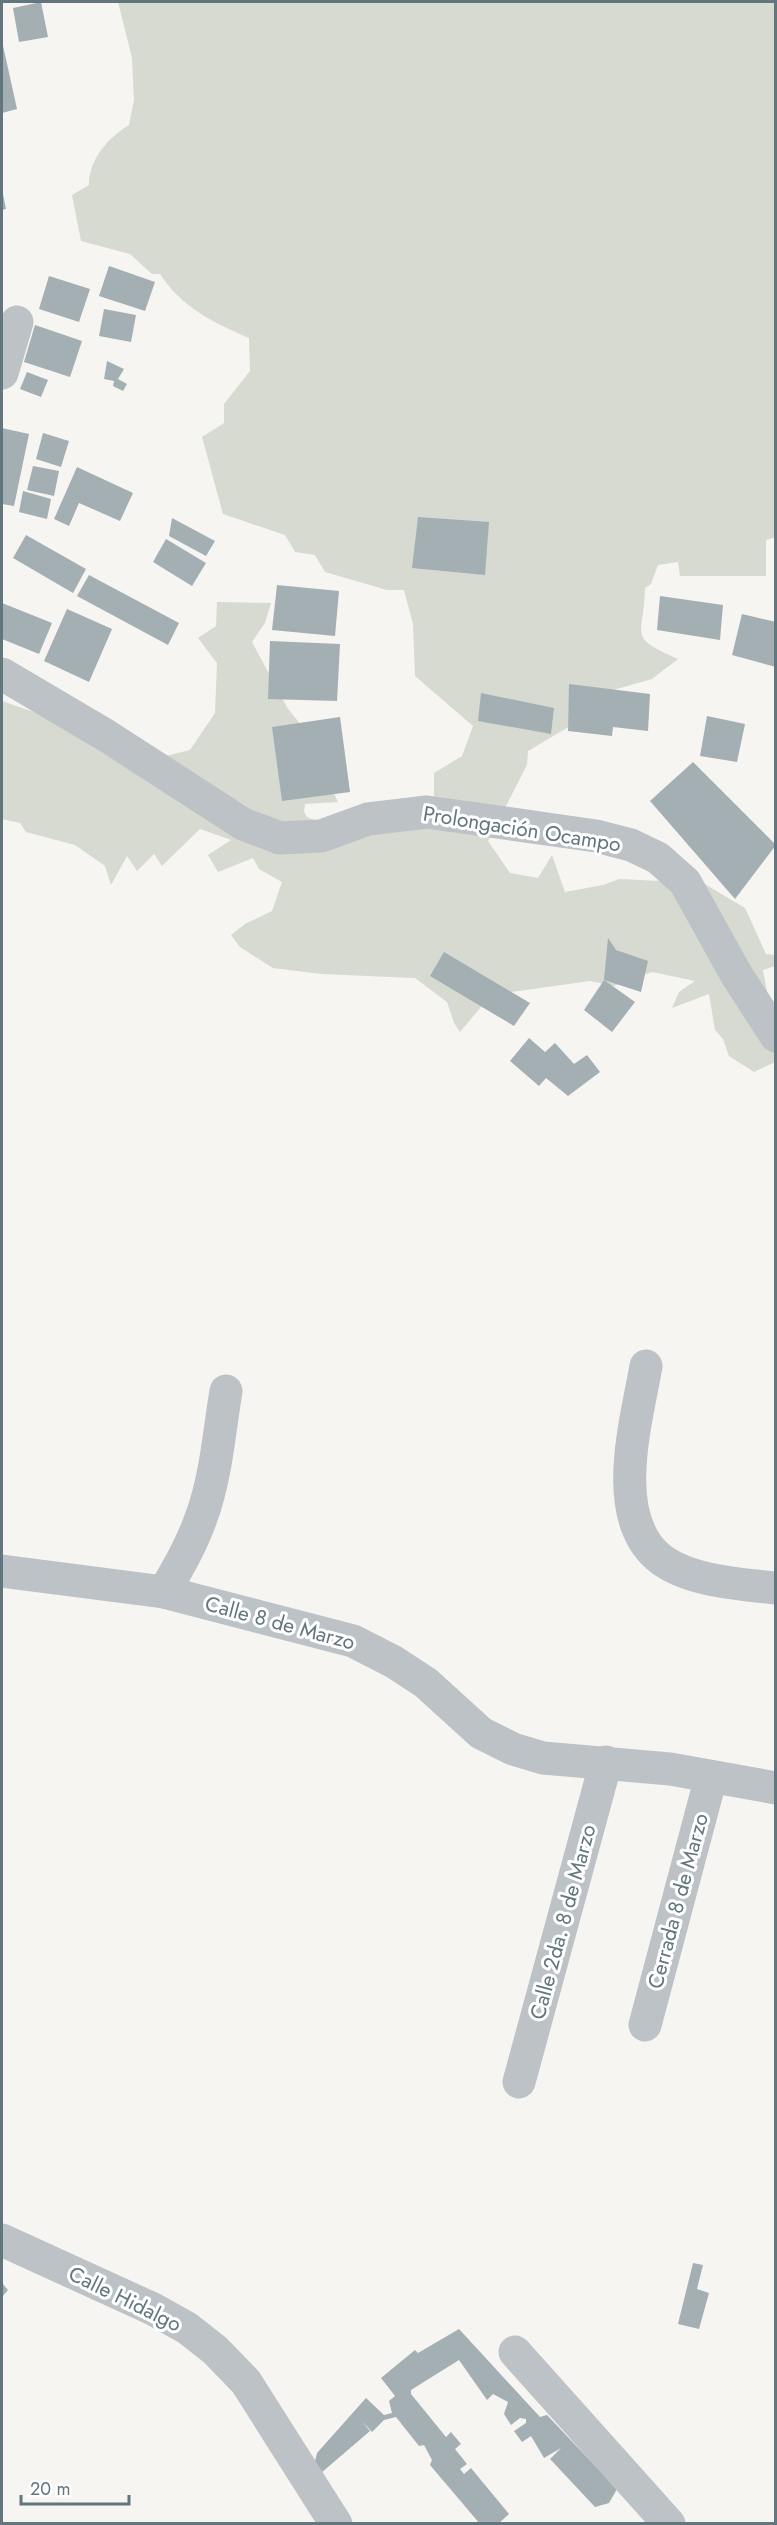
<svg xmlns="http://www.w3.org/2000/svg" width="777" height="2525" font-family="Jost,sans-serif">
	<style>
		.green { fill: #d6dad1 }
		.building { fill: #a3afb2 }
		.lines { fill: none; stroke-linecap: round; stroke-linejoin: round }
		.street { stroke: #bcc2c5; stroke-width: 33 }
		.labels { text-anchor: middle; stroke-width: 6; stroke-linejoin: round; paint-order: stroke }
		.street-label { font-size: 21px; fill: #61767d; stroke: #fff }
	</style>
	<rect width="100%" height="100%" fill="#f6f5f2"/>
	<path class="green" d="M118,2H775L776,537L766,540V576H680L678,562L658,565L651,584L645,588C644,638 626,636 678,659L652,679L613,690L582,719L528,751L527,765L488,841L510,873L538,878L552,855L565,892L603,885L619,879L703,883L745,908L766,954L775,955V966L763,970L775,1035V1062L754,1072L729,1056L723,1039L715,1030L709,994L672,1008L679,992L695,981L652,972L614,986L590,981L491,995L460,1032L454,1023L447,1002L415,978L321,974L273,968L240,947L231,935L245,924L272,911L282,882L259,869L253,858L218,872L208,855L231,840L200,829L162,866L154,854L137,871L127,856L111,885L105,866L75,845L26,832L20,823L2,819V701L80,728L145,761L190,750L215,713L217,663L198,638L216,626L217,602L271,603L265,623L252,642L288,709L302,726L338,802L305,804L304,812L307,817L342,832L434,806V773L462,756L473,726L415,676L413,624L404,590H387L325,572L315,555L295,552L285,535L223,514L202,437L224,423V404L250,371L249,338C214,323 181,307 160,274H152L130,254L81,241L72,195L89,185C89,159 108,138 129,125L134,100L132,58Z"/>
	<g class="building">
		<path d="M41,2L48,37L19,42L13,8Z"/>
		<path d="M2,41L17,109L2,113Z"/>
		<path d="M2,189L6,209L2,210Z"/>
		<path d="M109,266L155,282L145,311L99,296Z"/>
		<path d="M49,276L90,289L79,322L39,309Z"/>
		<path d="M104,309L136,315L131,342L99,336Z"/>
		<path d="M35,325L82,341L70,377L24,362Z"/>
		<path d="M107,361L124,369L118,379L127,384L123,391L113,386L114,381L104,379Z"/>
		<path d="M27,372L48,380L41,397L20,389Z"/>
		<path d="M2,428L29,434L14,506L2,504Z"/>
		<path d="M43,433L69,441L61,467L36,459Z"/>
		<path d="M33,466L59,471L54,496L27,490Z"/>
		<path d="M77,467L133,493L120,521L79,503L69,526L54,519Z"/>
		<path d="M23,491L51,499L47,519L19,512Z"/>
		<path d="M418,517L489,522L485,575L412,568Z"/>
		<path d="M172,518L215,541L206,556L169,536Z"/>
		<path d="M26,535L86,569L73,593L13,558Z"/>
		<path d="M166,539L206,563L192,586L153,562Z"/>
		<path d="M89,575L179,623L168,645L77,596Z"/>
		<path d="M277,585L339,591L335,636L272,630Z"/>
		<path d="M660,596L723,605L720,640L657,630Z"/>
		<path d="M2,603L52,623L39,654L2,639Z"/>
		<path d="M67,609L112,629L89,682L44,661Z"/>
		<path d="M742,614L776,622V667L732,655Z"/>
		<path d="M270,641L340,644L337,701L268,699Z"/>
		<path d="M569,684L650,694L648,731L613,727L612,736L568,731Z"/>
		<path d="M481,693L554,708L551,734L478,721Z"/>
		<path d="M707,716L745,724L737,762L700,756Z"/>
		<path d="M340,717L350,792L282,801L272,727Z"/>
		<path d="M693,762L776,845L735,899L650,801Z"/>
		<path d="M608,938L616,950L648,961L641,992L604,980Z"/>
		<path d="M444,952L530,1003L514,1026L430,976Z"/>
		<path d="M604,980L635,1002L612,1032L584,1010Z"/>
		<path d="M529,1038L545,1052L555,1043L574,1064L587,1055L600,1072L568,1096L546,1078L539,1086L510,1061Z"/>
		<path d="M693,2263L703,2265L697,2289L709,2293L699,2329L678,2324Z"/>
		<path d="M2,2283L8,2290L2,2297Z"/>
		<path d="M459,2329L540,2417L547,2415L617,2489L609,2503L595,2507L550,2459L561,2448L544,2458L531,2436L522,2442L514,2431L526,2423V2419L520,2418L511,2425L504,2414L508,2402L493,2394L487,2400L459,2360L411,2390V2394L446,2437L451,2432L461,2444L455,2449L467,2464L460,2469L464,2474L471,2468L509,2514L498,2524H480L430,2465L432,2460L424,2445L419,2446L396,2417L384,2420L372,2432L361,2420L370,2431L321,2473L314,2465L317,2453L366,2398L384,2415L392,2413L389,2401L395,2396L381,2378L415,2350L418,2353Z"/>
	</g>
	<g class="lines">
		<g class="street">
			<path d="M2,373L17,322"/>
			<path d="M2,674L107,736L243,824L280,838L321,836L368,819L427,812L596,836L631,845L658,858L685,882L736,974L776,1036"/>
			<path d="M646,1366C637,1419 609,1513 657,1556C685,1581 739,1584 776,1588"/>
			<path d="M2,1571L164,1592L353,1641L394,1662L426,1683L481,1733L513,1749L543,1758L670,1769L776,1788"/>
			<path d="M164,1592C178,1568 192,1544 201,1518C216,1478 219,1433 226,1391"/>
			<path d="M645,2025L711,1777"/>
			<path d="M519,2082L606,1762"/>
			<path d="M2,2240L153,2309L187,2328L215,2350L246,2382L336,2524"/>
			<path d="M515,2352L669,2524"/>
		</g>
	</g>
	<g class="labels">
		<g class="street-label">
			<text transform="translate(522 829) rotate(9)" y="7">Prolongación Ocampo</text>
			<text transform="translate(280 1623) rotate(15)" y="7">Calle 8 de Marzo</text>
			<text transform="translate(678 1901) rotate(-75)" y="7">Cerrada 8 de Marzo</text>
			<text transform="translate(563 1922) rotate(-75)" y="7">Calle 2da. 8 de Marzo</text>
			<text transform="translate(125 2299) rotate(26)" y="7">Calle Hidalgo</text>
		</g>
	</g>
	<rect width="777" height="2525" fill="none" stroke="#61767d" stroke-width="6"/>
	<path d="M21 2495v9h108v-9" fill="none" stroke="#61767d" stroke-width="3"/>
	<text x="30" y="2495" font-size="18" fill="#61767d" stroke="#ffffff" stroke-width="4.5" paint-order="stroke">20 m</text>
</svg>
